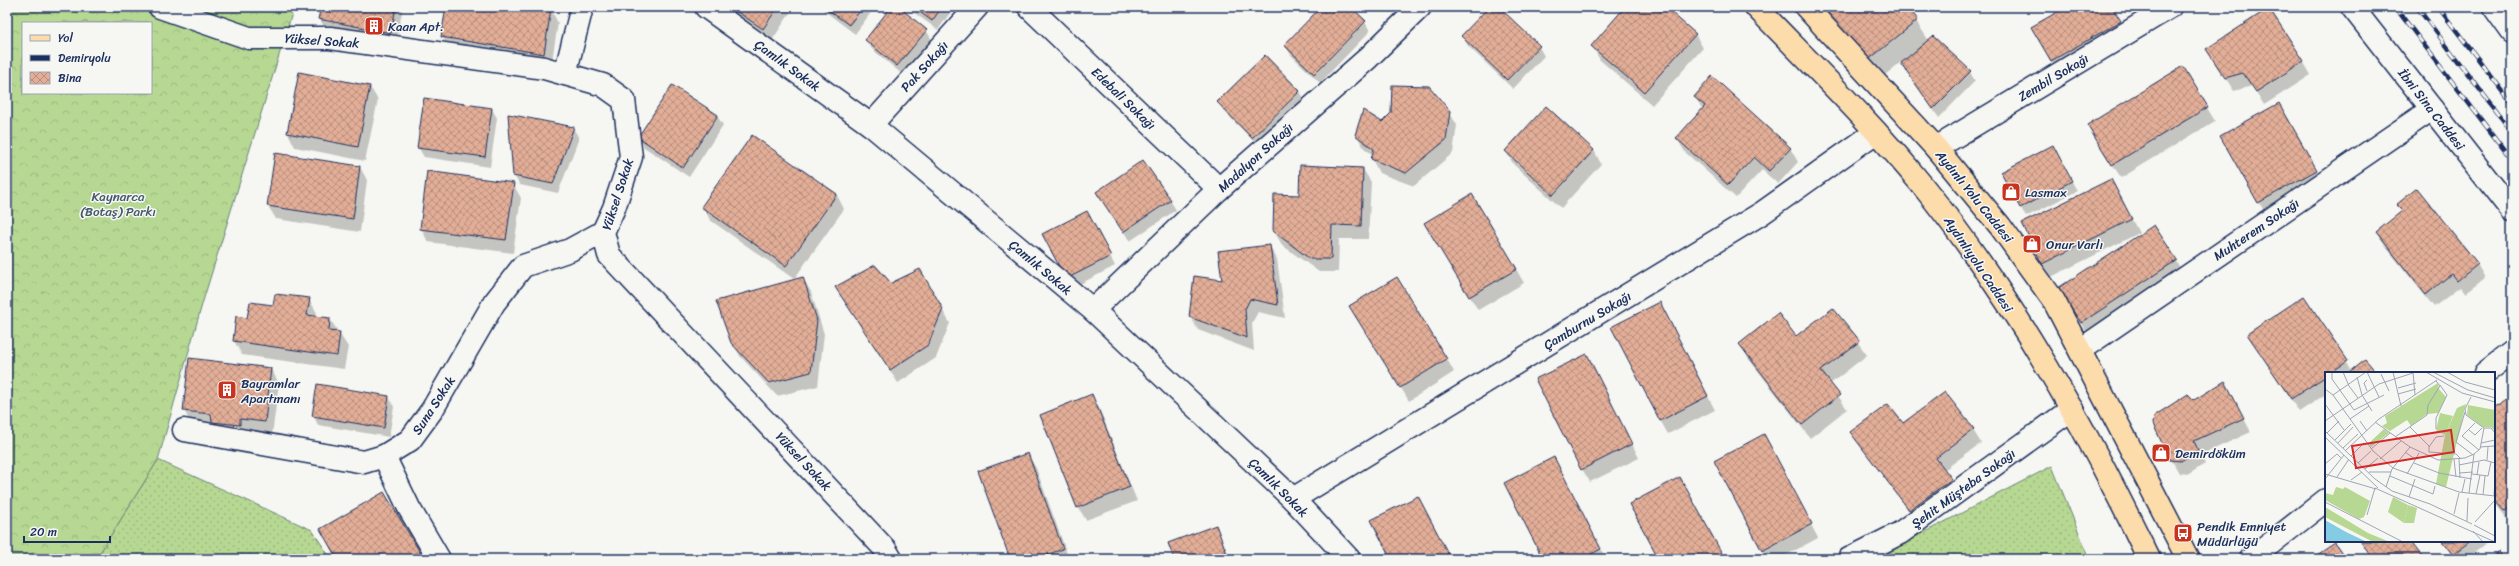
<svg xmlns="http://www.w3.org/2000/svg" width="2519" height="566" font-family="Sriracha,sans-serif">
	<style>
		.grass { fill: url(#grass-dots); stroke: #688478 }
		.forest { fill: url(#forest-crowns); stroke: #688478; fill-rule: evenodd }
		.shadow { fill: #0003 }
		.building { fill: url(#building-cross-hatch); stroke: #1b2f5e }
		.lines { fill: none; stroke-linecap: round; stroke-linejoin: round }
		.minor-casing { stroke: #1b2f5e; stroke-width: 25 }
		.tertiary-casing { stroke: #1b2f5e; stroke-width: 25 }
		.primary-casing { stroke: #1b2f5e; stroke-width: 25 }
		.minor { stroke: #f6f6f2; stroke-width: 22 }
		.tertiary { stroke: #f6f6f2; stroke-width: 22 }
		.primary { stroke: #fddcac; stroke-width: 22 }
		.rail-casing { stroke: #1b2f5e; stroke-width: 4.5 }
		.rail { stroke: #f6f6f2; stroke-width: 3; stroke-dasharray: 9; stroke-linecap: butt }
		.labels { text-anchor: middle; stroke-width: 3; stroke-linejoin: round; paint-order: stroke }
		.poi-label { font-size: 13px; fill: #1b2f5e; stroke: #f6f6f2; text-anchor: start }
		.street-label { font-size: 13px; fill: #1b2f5e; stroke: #f6f6f2 }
		.park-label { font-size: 13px; fill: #42596b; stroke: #f6f6f2 }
		.inset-road { fill: none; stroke: #9ea6b7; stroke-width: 1 }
		.view { fill: #d62828; fill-opacity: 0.15; stroke: #d62828; stroke-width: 2 }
		.inset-edge { fill: none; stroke: #1b2f5e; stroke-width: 2 }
	</style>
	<defs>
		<pattern id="grass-dots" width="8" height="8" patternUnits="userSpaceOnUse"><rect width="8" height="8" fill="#b6d892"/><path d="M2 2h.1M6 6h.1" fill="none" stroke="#9cba80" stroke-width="1.8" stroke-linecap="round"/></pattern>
		<pattern id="forest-crowns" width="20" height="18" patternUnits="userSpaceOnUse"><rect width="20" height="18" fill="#b6d892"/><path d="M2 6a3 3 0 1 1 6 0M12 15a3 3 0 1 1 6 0" fill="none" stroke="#9cba80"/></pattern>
		<pattern id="building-cross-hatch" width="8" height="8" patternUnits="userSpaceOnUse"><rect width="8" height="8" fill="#e3ae97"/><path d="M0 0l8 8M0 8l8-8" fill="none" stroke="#b78e7e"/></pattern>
	</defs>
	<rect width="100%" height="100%" fill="#f6f6f2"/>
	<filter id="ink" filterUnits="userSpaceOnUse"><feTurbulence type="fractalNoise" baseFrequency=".025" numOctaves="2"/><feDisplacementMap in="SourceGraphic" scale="8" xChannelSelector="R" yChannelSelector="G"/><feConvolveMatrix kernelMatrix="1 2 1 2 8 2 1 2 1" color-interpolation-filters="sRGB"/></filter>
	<g filter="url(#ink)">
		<g class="grass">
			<path d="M158,460L312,530L331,559H96Z"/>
			<path d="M2052,466L2087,553L2079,559H1873Z"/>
		</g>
		<path class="forest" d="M7,7H294L203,301L158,460L96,559H7ZM23,23H151V93H23Z"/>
		<g class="shadow">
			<path d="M322,7H403L396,42L325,28L319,18Z"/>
			<path d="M447,7H538L551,9L558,23L551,67L450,50L442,37Z"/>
			<path d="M721,7H794L771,42Z"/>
			<path d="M819,7H875L855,34Z"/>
			<path d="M892,7H897L926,30L932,40L903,75L872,49L866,40Z"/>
			<path d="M906,7H954L938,30Z"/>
			<path d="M1323,7H1350L1365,22L1370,31L1320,83L1291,55L1285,45Z"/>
			<path d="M1490,7H1497L1539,47L1544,56L1513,89L1468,46L1462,36Z"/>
			<path d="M1580,7H1588L1584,11Z"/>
			<path d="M1626,7H1664L1695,34L1703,48L1652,105L1600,60L1592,46Z"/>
			<path d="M1907,7L1929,41L1970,72L1975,81L1939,118L1901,62L1874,84L1813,9Z"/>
			<path d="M2068,7H2111L2125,31L2057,70L2032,28Z"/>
			<path d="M2207,50L2303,61L2311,75L2264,105L2252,86L2234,91Z"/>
			<path d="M2183,68L2215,121L2121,178L2096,138Z"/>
			<path d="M370,87L378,100L365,161L295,147L288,133Z"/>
			<path d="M1300,91L1305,101L1258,146L1224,111L1218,102Z"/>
			<path d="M1695,97L1790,148L1798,162L1778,184L1762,170L1736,198L1685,152L1677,139L1703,110Z"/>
			<path d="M2278,104L2324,184L2267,216L2221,136Z"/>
			<path d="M492,109L497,118L490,167L424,157L418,147Z"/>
			<path d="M1449,112L1457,125L1453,153L1414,186L1379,173L1372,159L1373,155L1364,148L1356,134L1382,123Z"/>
			<path d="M717,116L723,125L689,177L644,147L639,137Z"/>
			<path d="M573,128L579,138L558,193L520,185L514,176Z"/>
			<path d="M752,136L837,195L844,209L794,279L710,220L703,207Z"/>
			<path d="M1594,150L1601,164L1561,208L1514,165L1506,152Z"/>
			<path d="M2059,156L2077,191L2026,217L2002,173Z"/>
			<path d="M360,167L367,180L360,232L276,219L268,206Z"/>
			<path d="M1363,169L1371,182L1368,239H1339L1338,272H1319L1282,245L1274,231L1300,196Z"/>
			<path d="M2111,180L2139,233L2051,277L2043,263Z"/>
			<path d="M513,184L521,198L513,253L428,242L421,228Z"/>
			<path d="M1097,193L1170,200L1176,210L1130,241Z"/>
			<path d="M2398,205L2477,264L2485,278L2465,293L2460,287L2434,307L2385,246L2377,233L2402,212Z"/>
			<path d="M1092,222L1115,266L1072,288L1067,279Z"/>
			<path d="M2154,227L2184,274L2089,336L2059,289Z"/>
			<path d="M1433,236L1516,269L1524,283L1478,310Z"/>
			<path d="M1270,246L1277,259L1285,318L1258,312L1252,323L1254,351L1198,330L1190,316L1223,281Z"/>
			<path d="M920,271L950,323L936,358L898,383L844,300L891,284Z"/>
			<path d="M803,278L811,292L824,334L818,386L777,396L740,356L732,342Z"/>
			<path d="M2304,297L2352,371L2376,373H2326V394L2299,412L2248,334Z"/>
			<path d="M309,299L317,313L316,317L330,319L348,347L344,369L242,355L234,341L237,318L248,319L274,306Z"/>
			<path d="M1833,309L1867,355L1830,384L1847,409L1810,438L1748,358L1740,344L1796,338Z"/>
			<path d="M1667,317L1715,410L1668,434L1660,420Z"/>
			<path d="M1359,320L1447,359L1454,372L1409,401Z"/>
			<path d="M1594,368L1639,458L1590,482L1582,469Z"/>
			<path d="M271,369L279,383L272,435L191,424L184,410Z"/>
			<path d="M1092,395L1099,408L1137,501L1086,520L1078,507Z"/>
			<path d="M2232,396L2251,432L2201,455L2205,464L2189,474L2179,473L2171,459L2194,401Z"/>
			<path d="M2512,396V526L2494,503V410Z"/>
			<path d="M389,397L394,407L389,437L318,425L313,415Z"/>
			<path d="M1903,425L1973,430L1981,443L1944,470L1958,492L1918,523L1851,432Z"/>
			<path d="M1771,449L1818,538L1779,559H1768L1763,550Z"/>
			<path d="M1028,455L1036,468L1069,559H1011Z"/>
			<path d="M1561,472L1606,559H1544Z"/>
			<path d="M1215,526L1231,559H1175Z"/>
			<path d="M2360,541H2408L2422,559H2373Z"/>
			<path d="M2442,541H2490L2466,559H2455Z"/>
		</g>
		<g class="building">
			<path d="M321,7H396L391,33L318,19Z"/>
			<path d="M446,7L551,8L544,54L441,37Z"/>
			<path d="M730,7H778L763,29Z"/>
			<path d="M824,7H863L849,25Z"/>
			<path d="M891,7H899L927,30L897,66L865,40Z"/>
			<path d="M913,7H942L932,21Z"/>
			<path d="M1321,7H1351L1366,21L1314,74L1284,45Z"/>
			<path d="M1489,7H1499L1540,46L1507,80L1461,36Z"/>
			<path d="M1625,7H1665L1696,34L1644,92L1591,46Z"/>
			<path d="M1815,7H1908L1918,20L1862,65Z"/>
			<path d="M2066,7H2112L2121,21L2051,61L2031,27Z"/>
			<path d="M2269,8L2304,61L2256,92L2243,73L2225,78L2206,49Z"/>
			<path d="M1933,36L1971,71L1933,109L1901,63Z"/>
			<path d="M1265,55L1300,91L1252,138L1217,102Z"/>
			<path d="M2183,66L2208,107L2112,165L2087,125Z"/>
			<path d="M299,72L370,86L358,147L287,133Z"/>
			<path d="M1712,76L1791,148L1769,171L1754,157L1728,185L1676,138L1705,106L1694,97Z"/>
			<path d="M672,85L718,115L683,168L638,137Z"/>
			<path d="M1392,85L1429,86L1450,111L1446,140L1406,173L1371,159L1374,149L1355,135L1363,110L1382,122L1391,113Z"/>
			<path d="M424,98L492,108L485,157L417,148Z"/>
			<path d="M2279,103L2317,170L2258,203L2220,136Z"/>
			<path d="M1546,106L1594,150L1553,195L1505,151Z"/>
			<path d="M508,114L574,127L553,184L513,176Z"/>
			<path d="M752,135L837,194L786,266L701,207Z"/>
			<path d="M2053,145L2072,181L2020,208L2001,172Z"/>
			<path d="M275,153L360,166L353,219L267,206Z"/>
			<path d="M1143,160L1171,200L1123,232L1096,192Z"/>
			<path d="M1300,165L1363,168L1361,226L1332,225L1331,259H1310L1273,231L1274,194L1299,195Z"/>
			<path d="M427,171L514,183L506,240L420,229Z"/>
			<path d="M2111,179L2132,219L2042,264L2022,223Z"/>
			<path d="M2417,188L2478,264L2457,281L2451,274L2426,295L2376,232L2402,211L2396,205Z"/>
			<path d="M1472,194L1517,269L1469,297L1424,223Z"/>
			<path d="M1087,211L1111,256L1066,279L1042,234Z"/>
			<path d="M2154,225L2177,260L2081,323L2058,288Z"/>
			<path d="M1270,245L1278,305L1250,299L1245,309L1247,338L1189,317L1194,276L1222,280L1218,251Z"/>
			<path d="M875,265L891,283L920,269L943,309L928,345L890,370L835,287Z"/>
			<path d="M803,277L817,320L811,372L769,383L731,343L716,301Z"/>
			<path d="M1397,277L1447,359L1400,388L1349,306Z"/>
			<path d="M275,294L310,298L307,315L330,318L329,331L340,332L337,356L233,341L236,316L247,318L250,302L273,305Z"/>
			<path d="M2304,296L2348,361L2330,373H2326V376L2291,399L2247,334Z"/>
			<path d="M1660,302L1708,396L1660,421L1611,327Z"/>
			<path d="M1833,308L1860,341L1821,371L1840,395L1802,425L1739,344L1778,313L1796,336Z"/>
			<path d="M1587,354L1632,444L1581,470L1535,379Z"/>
			<path d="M189,358L271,368L265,422L240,419V425L212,422L211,414L183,411Z"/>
			<path d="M2365,359L2377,373H2348Z"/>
			<path d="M2225,381L2244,418L2194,441L2198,450L2181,461L2170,460L2153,424L2154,416L2188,394L2194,400Z"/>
			<path d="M317,384L389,396L384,428L312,416Z"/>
			<path d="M1945,392L1974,429L1936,458L1952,479L1909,510L1850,432L1888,404L1903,423Z"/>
			<path d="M1092,394L1130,487L1077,508L1040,415Z"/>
			<path d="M2512,394V506L2504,512L2494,500V409Z"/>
			<path d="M1764,434L1812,524L1762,551L1714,461Z"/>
			<path d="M1028,453L1063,549L1035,559H1010L978,471Z"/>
			<path d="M1554,457L1601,549L1582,559H1543L1504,483Z"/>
			<path d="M1680,477L1725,559H1659L1629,504Z"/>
			<path d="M384,492L424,559H337L320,529Z"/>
			<path d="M1418,496L1451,559H1391L1371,520Z"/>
			<path d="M1216,525L1229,559H1174L1168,543Z"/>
			<path d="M2360,541H2410L2424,559H2374Z"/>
			<path d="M2442,541H2472L2453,555Z"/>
			<path d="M2335,543L2346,559H2311Z"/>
			<path d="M2499,552L2504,559H2489Z"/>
		</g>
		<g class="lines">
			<defs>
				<g id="minor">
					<path d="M160,7L249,38H330L544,68L603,85L624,100L631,157L614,208L603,232L609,255L885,549L891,559"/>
					<path d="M706,7L871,125L1093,310L1293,499L1349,559"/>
					<path d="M1029,7L1219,189"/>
					<path d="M565,74L582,7"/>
					<path d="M871,125L977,7"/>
					<path d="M1936,148L2170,7"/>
					<path d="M1093,310L1219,189L1368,58L1420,7"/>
					<path d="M2080,350L2432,109"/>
					<path d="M2485,373L2512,352"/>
					<path d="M184,430L364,462L384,456L410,440L432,410L494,303L523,266L570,250L603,232"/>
					<path d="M384,456L409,508L439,559"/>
					<path d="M1293,499L1762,213L1876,132"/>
					<path d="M1849,559L1900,533L2072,409"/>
					<path d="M2251,559L2326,500"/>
				</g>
				<g id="tertiary">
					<path d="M2352,7L2512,211"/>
					<path d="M2494,7L2512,32"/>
				</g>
				<g id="primary">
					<path d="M1756,7C1812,65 1871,122 1922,185C2013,297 2087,429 2149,559"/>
					<path d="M1806,7L1936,148L2000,226L2054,301L2188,559"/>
				</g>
			</defs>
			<use href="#minor" class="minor-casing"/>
			<use href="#tertiary" class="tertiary-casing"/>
			<use href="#primary" class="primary-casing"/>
			<use href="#minor" class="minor"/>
			<use href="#tertiary" class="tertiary"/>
			<use href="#primary" class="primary"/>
			<defs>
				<g id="rail">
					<path d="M2395,7L2512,160"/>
					<path d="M2417,7L2512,132"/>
					<path d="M2438,7L2512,103"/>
				</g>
			</defs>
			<use href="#rail" class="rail-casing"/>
			<use href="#rail" class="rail"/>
		</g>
	</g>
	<defs>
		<symbol id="building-square" viewBox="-11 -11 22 22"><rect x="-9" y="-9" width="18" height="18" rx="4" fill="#c8321e" stroke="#f6f6f2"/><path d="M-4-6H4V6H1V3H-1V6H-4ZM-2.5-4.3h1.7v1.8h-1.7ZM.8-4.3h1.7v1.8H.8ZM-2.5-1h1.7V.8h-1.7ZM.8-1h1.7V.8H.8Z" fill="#fff"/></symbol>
		<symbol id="shop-square" viewBox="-11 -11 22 22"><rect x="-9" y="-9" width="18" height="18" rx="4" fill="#c8321e" stroke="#f6f6f2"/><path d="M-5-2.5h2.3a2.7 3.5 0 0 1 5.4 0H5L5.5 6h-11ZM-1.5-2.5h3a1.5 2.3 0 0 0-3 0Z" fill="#fff"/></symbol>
		<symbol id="bus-square" viewBox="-11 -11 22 22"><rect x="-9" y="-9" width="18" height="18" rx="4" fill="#c8321e" stroke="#f6f6f2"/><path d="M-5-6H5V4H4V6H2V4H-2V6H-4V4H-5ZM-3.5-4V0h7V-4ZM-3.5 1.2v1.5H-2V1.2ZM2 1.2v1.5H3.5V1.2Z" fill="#fff"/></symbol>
	</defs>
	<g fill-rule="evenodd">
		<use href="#building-square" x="363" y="15" width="22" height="22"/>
		<use href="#shop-square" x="2000" y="181" width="22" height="22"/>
		<use href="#shop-square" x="2021" y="233" width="22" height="22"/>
		<use href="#building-square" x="216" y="379" width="22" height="22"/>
		<use href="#shop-square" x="2150" y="442" width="22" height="22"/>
		<use href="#bus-square" x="2172" y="522" width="22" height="22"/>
	</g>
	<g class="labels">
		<g class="poi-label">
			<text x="388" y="31">Kaan Apt.</text>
			<text x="2025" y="197">Lasmax</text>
			<text x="2046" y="249">Onur Varlı</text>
			<text x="241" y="388">Bayramlar<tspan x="241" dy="15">Apartmanı</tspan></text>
			<text x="2175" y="458">Demirdöküm</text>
			<text x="2197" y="531">Pendik Emniyet<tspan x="2197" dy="15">Müdürlüğü</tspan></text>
		</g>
		<g class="street-label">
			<text transform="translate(322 40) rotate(4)" y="5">Yüksel Sokak</text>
			<text transform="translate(788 65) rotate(36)" y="5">Çamlık Sokak</text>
			<text transform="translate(924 66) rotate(-48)" y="5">Pak Sokağı</text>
			<text transform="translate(2053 77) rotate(-31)" y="5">Zembil Sokağı</text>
			<text transform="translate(1124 98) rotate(44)" y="5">Edebali Sokağı</text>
			<text transform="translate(2432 109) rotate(52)" y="5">İbni Sina Caddesi</text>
			<text transform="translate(1255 157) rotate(-42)" y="5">Madalyon Sokağı</text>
			<text transform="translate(617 194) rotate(-72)" y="5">Yüksel Sokak</text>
			<text transform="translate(1975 196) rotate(51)" y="5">Aydınlı Yolu Caddesi</text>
			<text transform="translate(2256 229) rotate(-34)" y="5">Muhterem Sokağı</text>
			<text transform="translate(1979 264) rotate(56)" y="5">Aydınlıyolu Caddesi</text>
			<text transform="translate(1041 267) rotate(40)" y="5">Çamlık Sokak</text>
			<text transform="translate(1587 320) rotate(-31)" y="5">Çamburnu Sokağı</text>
			<text transform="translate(433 405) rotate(-57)" y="5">Suna Sokak</text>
			<text transform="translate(804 461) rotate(47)" y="5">Yüksel Sokak</text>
			<text transform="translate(1279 487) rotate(45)" y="5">Çamlık Sokak</text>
			<text transform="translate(1963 488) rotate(-36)" y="5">Şehit Müşteba Sokağı</text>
		</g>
		<g class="park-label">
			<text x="118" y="201">Kaynarca<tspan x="118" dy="15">(Botaş) Parkı</tspan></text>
		</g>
	</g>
	<g transform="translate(2325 372)">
		<rect width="170" height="170" fill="#f6f6f2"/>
		<path d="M115,41L128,44L120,63L111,58ZM59,57L64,61L46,75L44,71ZM68,125L83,133L79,151L63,140Z" fill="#b6d892"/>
		<path d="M141,32L121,115L111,112L120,63L132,36ZM143,33L170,38V59L166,55H158L142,43ZM11,115L18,117L20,115L45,129L39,145L34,147L0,128V121L8,123ZM0,135L43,161L65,170H48L0,145Z" fill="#b6d892"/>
		<path d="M113,11L114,17L121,25L113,41L102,42L86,54L82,48L65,59L57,54L62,51L60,44ZM83,133L92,136L89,151H79Z" fill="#b6d892"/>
		<path d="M0,148L21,160L42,170H0Z" fill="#83cce4"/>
		<path class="inset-road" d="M7,0V7L29,38L59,23M18,0L24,14L33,26M42,0L54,25M68,0L76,34M88,0L90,23M101,0L137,21L170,30M108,0L143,18L170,26M122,0L140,10L170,18M56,2L64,19M32,5L37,23L47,39M42,8L39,11L42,19M73,16L91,11M0,17L8,23L48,79L68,96L134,120L170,124M73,22L91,17M8,23L41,0M146,25L140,37L141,43L159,56M0,32L19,58M140,40L131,70L148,83M25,47L44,34M0,49L54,12L88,1M35,49L42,59M50,50L85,75L113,88L140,86L149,82L155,77L159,56M150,51L137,64L154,78M85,55L104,74V80L131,82L136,87M159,56H166L170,61M111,57V46L122,23L115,13M144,58L150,63L157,56M0,59L50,107L67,119L105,132L147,152M2,61L14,49M0,65L53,116M70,65L102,43L103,33L115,14L111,9M10,68L26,52M13,71L28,55M156,71L170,68M104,75L111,65L119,64M155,75L169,74L170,76M18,76L33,62M46,77L65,61M20,79L54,47L112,8M80,80L90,87M26,84L39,71M55,87L76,69M129,87L131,105M134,87L135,106M162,88L163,75M33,91L46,79M89,91L114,101L147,107M0,92L12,82L16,86M134,93L159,88L170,91M40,97L53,86M44,100H66M134,101L148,100M0,102L51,117M82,102L94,81M147,102L163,104L166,90M152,103L154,90M65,104L108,122L110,114M12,105L24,87M0,107L19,83M26,108L37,100M61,115L67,97L85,75M50,116L170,170M137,120L140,107M144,121L149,82M151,122L155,103M158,123L160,104M169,123L170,108M84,125L90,107M0,130L78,170M129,142L134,121M42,143L50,116M142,149L143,126M150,150L170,128M149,153L170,164M148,159L158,170"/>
		<path class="view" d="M126,58L129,80L31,96L27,74Z"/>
		<rect width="170" height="170" class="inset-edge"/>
	</g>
	<rect width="2519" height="566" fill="none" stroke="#f6f6f2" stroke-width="24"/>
	<rect x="12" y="12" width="2495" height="542" fill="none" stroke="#1b2f5e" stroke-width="1.5" filter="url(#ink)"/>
	<rect x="22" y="22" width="130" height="72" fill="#f6f6f2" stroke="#9ea6b7"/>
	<rect x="30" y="35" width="20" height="6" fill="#fddcac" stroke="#9ea6b7"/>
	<text x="58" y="42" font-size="12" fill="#1b2f5e">Yol</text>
	<rect x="30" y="55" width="20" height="6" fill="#1b2f5e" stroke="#9ea6b7"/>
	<text x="58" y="62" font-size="12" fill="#1b2f5e">Demiryolu</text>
	<rect x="30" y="72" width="20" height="12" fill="url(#building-cross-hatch)" stroke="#9ea6b7"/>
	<text x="58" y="82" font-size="12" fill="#1b2f5e">Bina</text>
	<path d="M24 536v6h86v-6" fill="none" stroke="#1b2f5e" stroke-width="2"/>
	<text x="30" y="536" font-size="12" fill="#1b2f5e" stroke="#f6f6f2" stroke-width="3" paint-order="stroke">20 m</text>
</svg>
